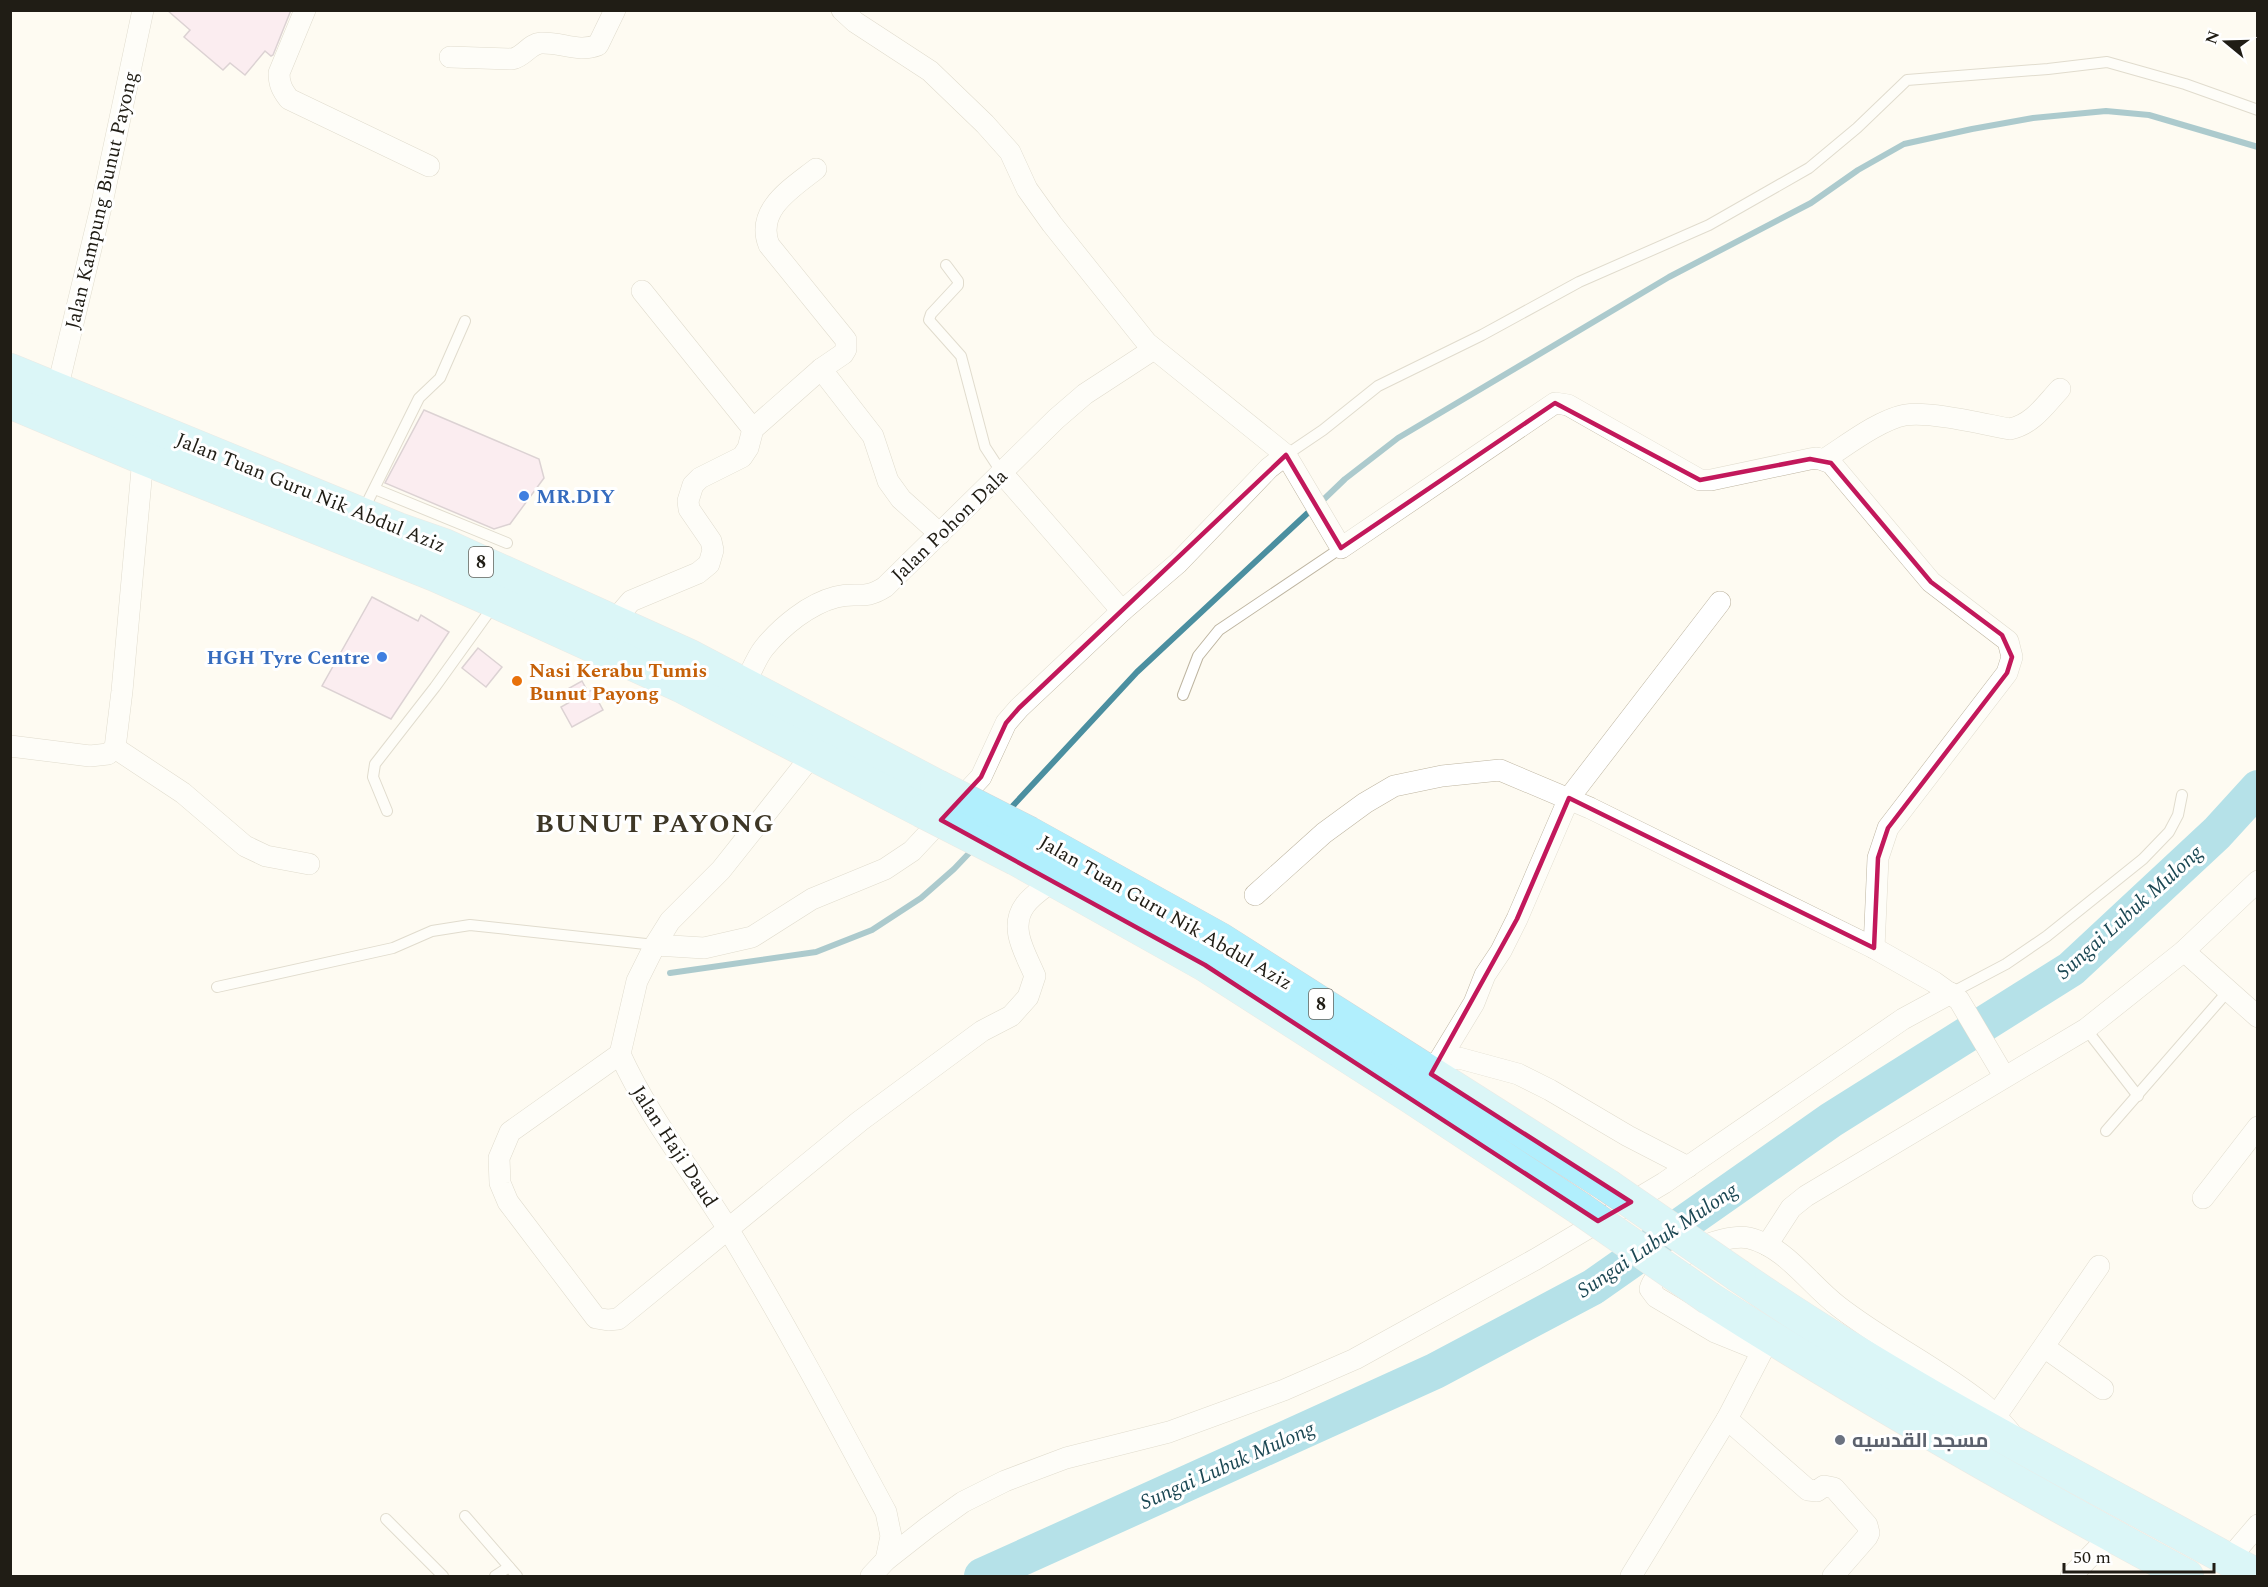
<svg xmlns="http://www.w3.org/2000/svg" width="2268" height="1587" font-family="Spectral,Cairo,serif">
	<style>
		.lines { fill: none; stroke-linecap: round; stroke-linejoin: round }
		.stream { stroke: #4b8fa0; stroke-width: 6 }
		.river { stroke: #5ec0db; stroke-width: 36 }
		.building { fill: #f8dbee; stroke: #b4a0ad; stroke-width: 1.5 }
		.lane-casing { stroke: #beb5a1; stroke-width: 12 }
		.street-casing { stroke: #beb5a1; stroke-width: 22 }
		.primary-casing { stroke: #d7d6d5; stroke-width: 34 }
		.lane { stroke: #fff; stroke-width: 10 }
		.street { stroke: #fff; stroke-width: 21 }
		.primary { stroke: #b1effd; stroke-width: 33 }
		.primary-bridge-casing { stroke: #d7d6d5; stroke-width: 34; stroke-linecap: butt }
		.primary-bridge { stroke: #b1effd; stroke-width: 33 }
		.marked { fill: none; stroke: #c2185b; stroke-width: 4.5; stroke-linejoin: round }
		.shop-dot { fill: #3f7fe0; stroke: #fff; stroke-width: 2 }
		.food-dot { fill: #e8710a; stroke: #fff; stroke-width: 2 }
		.worship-dot { fill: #6b7280; stroke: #fff; stroke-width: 2 }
		.labels { text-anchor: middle; stroke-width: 6; stroke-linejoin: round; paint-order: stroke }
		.shield { fill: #fff; stroke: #63615b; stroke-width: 1.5 }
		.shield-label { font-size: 18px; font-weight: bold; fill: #201d15 }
		.street-label { font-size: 20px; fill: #201d15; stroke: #fff }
		.shop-label { font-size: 20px; font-weight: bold; fill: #366cbe; stroke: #fff; text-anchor: start }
		.food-label { font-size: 20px; font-weight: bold; fill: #c56008; stroke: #fff; text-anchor: start }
		.worship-label { font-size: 20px; font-weight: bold; fill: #5b616d; stroke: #fff; text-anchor: start }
		.water-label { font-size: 21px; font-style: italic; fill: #1b4753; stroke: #fff }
		.district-label { font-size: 26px; font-weight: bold; letter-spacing: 1.5px; fill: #3e3726; stroke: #fff }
	</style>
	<rect width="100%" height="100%" fill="#fefbf2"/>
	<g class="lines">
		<g class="stream">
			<path d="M1320,503L1345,479L1398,438L1669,277L1811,203L1858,170L1904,144L1972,129L2033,118L2106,111L2149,115L2258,147"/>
			<path d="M1009,810L1137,672L1312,509"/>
			<path d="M670,973L816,952L872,930L921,898L954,869L973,849"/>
		</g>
		<path class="river" d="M982,1576L1435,1371L1593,1287L1831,1120L2071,969L2217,833L2258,788"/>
	</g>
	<g class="building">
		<path d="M167,10H291L273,55L271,56L265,51L245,75L230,63L223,70L184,37L190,30Z"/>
		<path d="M424,410L539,459L544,478L510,524L494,529L385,483Z"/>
		<path d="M372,597L418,621L421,615L449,632L391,719L322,686Z"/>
		<path d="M478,648L502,667L486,687L462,668Z"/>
		<path d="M582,681L588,692L592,690L603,710L572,727L561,707L570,702L564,691Z"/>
	</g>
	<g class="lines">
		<defs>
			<g id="lane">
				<path d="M946,265L958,281V285L931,314L929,320L961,356L985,447L1002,473"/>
				<path d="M1286,455L1323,430L1378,386L1482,335L1579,282L1709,225L1809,168L1857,128L1907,80L2048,69L2107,62L2185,84L2258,110"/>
				<path d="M375,489L507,543"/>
				<path d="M363,511L419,398L440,378L465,321"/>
				<path d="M1183,695L1198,656L1219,630L1341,548"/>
				<path d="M387,811L373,777L375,764L435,687L494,605"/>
				<path d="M217,987L393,948L432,931L470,925L655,945"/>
				<path d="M1951,993L2006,964L2047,936L2143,859L2169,832L2178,815L2182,795"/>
				<path d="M2086,1029L2138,1096"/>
				<path d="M2106,1131L2228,991"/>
				<path d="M465,1516L517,1576"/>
				<path d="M386,1519L443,1576"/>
				<path d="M495,1576L509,1567"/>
			</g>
			<g id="street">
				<path d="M305,10L279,73C279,84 282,90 289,99L429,166"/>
				<path d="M842,10L855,22L930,71L985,124L1010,152L1027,189L1052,224L1147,343L1286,455L1341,548L1555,403L1568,405L1700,480H1711L1810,459L1817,458L1831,463L1931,582L2008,641L2012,657L2007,673L1888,828L1878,858L1874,948"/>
				<path d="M450,57L512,59C524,57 529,44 541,43C562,42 578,53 598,45L615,10"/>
				<path d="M642,291L753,429"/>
				<path d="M821,369L873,436L888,481L901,499L940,534"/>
				<path d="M57,390L102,203L143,10"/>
				<path d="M1825,459C1847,445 1879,420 1905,415C1930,411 1983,424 2010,429C2033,424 2045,405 2060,389"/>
				<path d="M1002,473L1122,611"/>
				<path d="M613,622L631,601L698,573L709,564L713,550L711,541L689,509L688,501L693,485L700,478L742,457L748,448L753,429L821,369L843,354L846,349V340L769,245C755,210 792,188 816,169"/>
				<path d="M744,685C751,673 756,658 764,648C782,626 809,604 836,597C858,591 863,601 885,587L1056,419L1085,394L1154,349"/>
				<path d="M10,746L90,756L108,754L115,748L122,691L143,458"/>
				<path d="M115,748L183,793L245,846L266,856L309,864"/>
				<path d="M813,754L721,870L670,921L655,945L637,981L620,1054C648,1116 692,1171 728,1229C784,1321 835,1417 886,1512L891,1536L886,1560"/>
				<path d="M1255,895L1324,833L1365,803L1394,786L1442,776L1500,770L1590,808L1874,948L1934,982L1959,1000L2004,1076"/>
				<path d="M655,945L704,948L752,937L812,899L885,869L912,851L981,777L1006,723L1019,708L1122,611L1178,563L1269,468L1286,455"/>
				<path d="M2184,951L2258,1017"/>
				<path d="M620,1054L510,1132L499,1158L500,1183L508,1202L596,1318L608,1320L618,1319L860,1121L982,1031L1011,1016L1028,997L1035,976C1026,954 1008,928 1025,905C1032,895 1045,887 1054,880"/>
				<path d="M1438,1061L1459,1058L1518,1074L1550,1090L1628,1136L1688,1167"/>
				<path d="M1431,1074L1474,1003L1485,975L1501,951L1517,919L1569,798L1720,602"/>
				<path d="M2203,1198L2258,1127"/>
				<path d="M1767,1245L1791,1208L1806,1196L2086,1029L2184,951L2258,881"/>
				<path d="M2044,1347L2103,1389"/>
				<path d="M1762,1351L1715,1332L1656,1297L1650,1289C1657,1262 1722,1232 1749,1238C1786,1247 1809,1284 1838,1306C1884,1342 1937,1367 1982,1403C1992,1411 2001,1422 2010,1432"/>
				<path d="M1996,1416L2099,1266"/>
				<path d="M1727,1419L1808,1490L1817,1491L1824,1486L1834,1488L1867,1525L1869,1533L1867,1537L1833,1576"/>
				<path d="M2228,1560L2258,1525"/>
				<path d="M871,1576L886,1560L928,1527L963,1502L1005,1481L1066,1458L1169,1432L1284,1390L1355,1359L1536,1259L1664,1183L1903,1019L1951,993"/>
				<path d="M1631,1576L1727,1419L1768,1340"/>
				<path d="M2071,1576L2111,1535"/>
			</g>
			<g id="primary">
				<path d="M10,370L398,529L444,545L690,656L937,786"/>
				<path d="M10,402L143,458L435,575L496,602L681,686L922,811"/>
				<path d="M1029,833L1220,939L1607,1185"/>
				<path d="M1016,859L1205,965L1411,1097L1579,1208"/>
				<path d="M1739,1276C1904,1390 2083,1479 2258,1576"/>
				<path d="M1710,1299C1865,1398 2025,1489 2187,1576"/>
			</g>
		</defs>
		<use href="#lane" class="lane-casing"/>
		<use href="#street" class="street-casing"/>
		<use href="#primary" class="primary-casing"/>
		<use href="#lane" class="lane"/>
		<use href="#street" class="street"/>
		<use href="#primary" class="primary"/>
		<defs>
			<g id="primary-bridge">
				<path d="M937,786L1029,833"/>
				<path d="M922,811L1016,859"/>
				<path d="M1607,1185L1739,1276"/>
				<path d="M1579,1208L1710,1299"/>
			</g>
		</defs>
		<use href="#primary-bridge" class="primary-bridge-casing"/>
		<use href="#primary-bridge" class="primary-bridge"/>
	</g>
	<path d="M0 0H2268V1587H0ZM1555,403L1700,480L1810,459L1831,463L1931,582L2002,635L2012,657L2007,673L1888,828L1878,858L1874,948L1569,798L1517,919L1431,1074L1631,1202L1598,1221L1205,965L941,820L981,777L1006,723L1019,708L1286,455L1341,548Z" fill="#fefbf2" fill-opacity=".55" fill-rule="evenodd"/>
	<path class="marked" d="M1555,403L1700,480L1810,459L1831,463L1931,582L2002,635L2012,657L2007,673L1888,828L1878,858L1874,948L1569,798L1517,919L1431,1074L1631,1202L1598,1221L1205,965L941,820L981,777L1006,723L1019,708L1286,455L1341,548Z"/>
	<g class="shop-dot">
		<circle cx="524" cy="496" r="6"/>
		<circle cx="382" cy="657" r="6"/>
	</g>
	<circle class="food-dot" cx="517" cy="681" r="6"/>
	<circle class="worship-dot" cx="1840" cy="1440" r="6"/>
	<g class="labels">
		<g class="shield">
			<rect x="469" y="547" width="24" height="30" rx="4.5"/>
			<rect x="1309" y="989" width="24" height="30" rx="4.5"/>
		</g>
		<g class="shield-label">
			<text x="481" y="568">8</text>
			<text x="1321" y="1010">8</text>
		</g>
		<g class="street-label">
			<text transform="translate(101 200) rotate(-77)" y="7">Jalan Kampung Bunut Payong</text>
			<text transform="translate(311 492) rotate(22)" y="7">Jalan Tuan Guru Nik Abdul Aziz</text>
			<text transform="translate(949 525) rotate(-44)" y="7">Jalan Pohon Dala</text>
			<text transform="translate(1166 912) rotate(30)" y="7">Jalan Tuan Guru Nik Abdul Aziz</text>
			<text transform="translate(675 1146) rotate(57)" y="7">Jalan Haji Daud</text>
		</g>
		<g class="shop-label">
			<text x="536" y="503">MR.DIY</text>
			<text x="370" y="664" text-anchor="end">HGH Tyre Centre</text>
		</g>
		<g class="food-label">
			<text x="529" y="677">Nasi Kerabu Tumis<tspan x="529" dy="23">Bunut Payong</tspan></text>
		</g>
		<g class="worship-label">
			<text x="1852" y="1447">مسجد القدسيه</text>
		</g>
		<g class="water-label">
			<text transform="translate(2129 912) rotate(-42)" y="7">Sungai Lubuk Mulong</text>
			<text transform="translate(1657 1240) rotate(-34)" y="7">Sungai Lubuk Mulong</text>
			<text transform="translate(1227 1465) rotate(-24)" y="7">Sungai Lubuk Mulong</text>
		</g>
		<g class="district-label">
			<text x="655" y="832">BUNUT PAYONG</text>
		</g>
	</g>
	<rect width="2268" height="1587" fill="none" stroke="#201d15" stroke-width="24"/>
	<g transform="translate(2226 42) rotate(289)" stroke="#ffffff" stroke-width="4.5" paint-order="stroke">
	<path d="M0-4.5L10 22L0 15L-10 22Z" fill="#201d15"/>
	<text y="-9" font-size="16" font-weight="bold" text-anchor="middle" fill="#201d15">N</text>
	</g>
	<path d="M2064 1563v9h150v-9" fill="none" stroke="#201d15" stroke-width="3"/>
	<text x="2073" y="1563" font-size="18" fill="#201d15" stroke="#ffffff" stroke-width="4.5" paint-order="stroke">50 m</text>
</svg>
